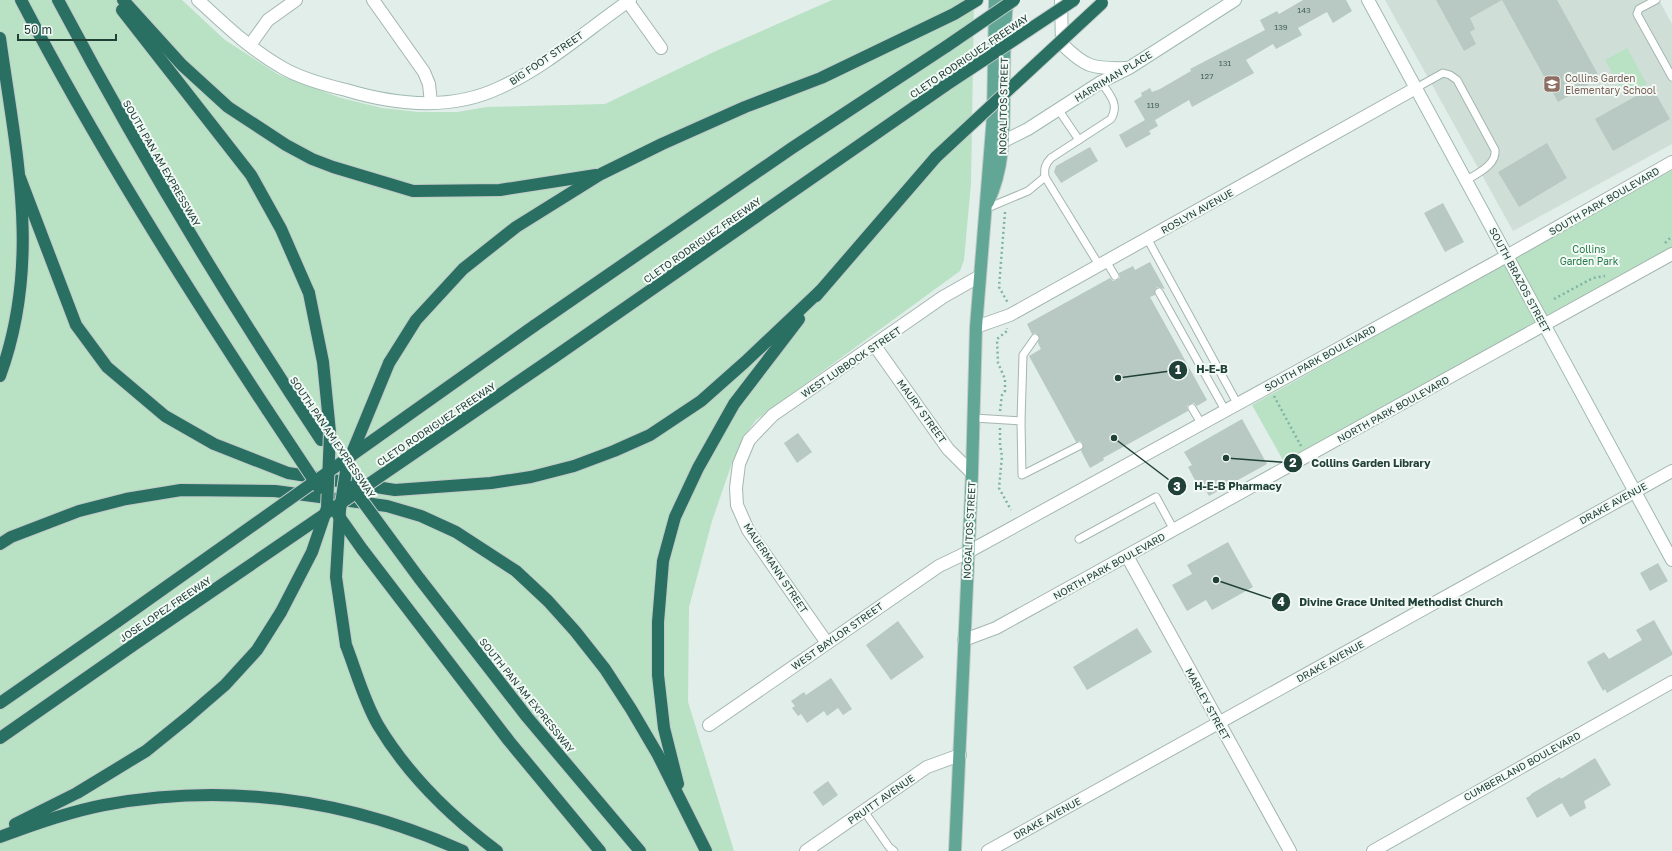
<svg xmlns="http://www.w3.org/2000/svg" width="1672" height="851" font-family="'Golos Text',sans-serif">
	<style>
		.built { fill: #d0ded8 }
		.green { fill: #b9e1c4 }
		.building { fill: #b7c9c2 }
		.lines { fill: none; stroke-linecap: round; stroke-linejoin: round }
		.lane-casing { stroke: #a4b6b0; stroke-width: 9 }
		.street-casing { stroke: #a4b6b0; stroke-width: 14 }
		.secondary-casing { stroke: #9fbab1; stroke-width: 14 }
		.primary-casing { stroke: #c1cac7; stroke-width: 14 }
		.highway-casing { stroke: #c1cac7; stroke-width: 14 }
		.path { stroke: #7fb4a4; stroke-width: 2.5; stroke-dasharray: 2 3; stroke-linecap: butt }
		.lane { stroke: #fff; stroke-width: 7 }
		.street { stroke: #fff; stroke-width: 12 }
		.secondary { stroke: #fff; stroke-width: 12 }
		.primary { stroke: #62a796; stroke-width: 12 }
		.highway { stroke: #296f62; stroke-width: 12 }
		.highway-bridge-casing { stroke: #c1cac7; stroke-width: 14; stroke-linecap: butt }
		.highway-bridge { stroke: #296f62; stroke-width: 12 }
		.labels { text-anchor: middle; stroke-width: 4; stroke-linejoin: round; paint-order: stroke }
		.number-label { font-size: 8px; fill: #46625a }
		.street-label { font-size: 10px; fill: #204038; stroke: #f3faf6 }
		.education-label { font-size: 10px; fill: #785e54; stroke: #f3faf6; text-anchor: start }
		.park-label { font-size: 10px; fill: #267b48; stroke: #f3faf6 }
		.leader { fill: none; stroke: #204038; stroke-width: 1.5 }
		.callout-dot { fill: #204038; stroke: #f3faf6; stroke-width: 1.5 }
		.mark-label { font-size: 12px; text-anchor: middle; font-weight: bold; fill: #fff }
		.callout-label { font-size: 11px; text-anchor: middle; font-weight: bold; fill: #204038; stroke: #f3faf6; stroke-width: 4; stroke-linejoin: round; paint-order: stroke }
	</style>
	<rect width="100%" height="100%" fill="#e2eee9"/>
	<path class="built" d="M1385,0H1659L1672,24V144L1513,231Z"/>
	<g class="green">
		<path d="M0,0H182L225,40L279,75L341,98L382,108L418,112H457L487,107L605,104L716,51L832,0H974L971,183L964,260L960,271L756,420L745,435L732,463L712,521L689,607L688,702L734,851H0Z"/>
		<path d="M1627,48L1647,84L1625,96L1605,60Z"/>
		<path d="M1672,170V247L1284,462L1252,405Z"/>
	</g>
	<g class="building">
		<path d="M1303,0H1346L1352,11L1333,23L1327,12L1298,28L1302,35L1276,49L1273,44L1246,60L1254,73L1192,107L1189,100L1155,120L1158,126L1149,131L1151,134L1126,148L1119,135L1145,120L1134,101L1142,96L1141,93L1150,88L1152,92L1160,89L1191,71L1190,69L1265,30L1260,20L1277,11L1279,14Z"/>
		<path d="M1436,0H1557L1600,78L1558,102L1502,0L1470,18L1475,29L1470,32L1476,44L1464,51Z"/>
		<path d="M1652,87L1670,119L1613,151L1595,119Z"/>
		<path d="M1547,143L1567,178L1519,207L1498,172Z"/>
		<path d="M1090,147L1098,161L1061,183L1054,172L1056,166Z"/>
		<path d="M1443,203L1464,242L1445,252L1424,213Z"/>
		<path d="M1150,262L1165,289L1157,287L1155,290V295L1150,297L1207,400L1197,406L1194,403L1190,404L1187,406L1188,411L1103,458L1104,460L1090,468L1081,451L1083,448V443L1080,441L1076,442L1029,356L1041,349L1038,343L1039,336L1036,333L1032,334L1027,324L1110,278L1113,281L1117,280L1120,278L1119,273L1133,266L1135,270Z"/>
		<path d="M1242,419L1267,464L1209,496L1201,482L1197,484L1188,467L1192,465L1184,452Z"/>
		<path d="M798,433L812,452L797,463L784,443Z"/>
		<path d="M1228,542L1253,587L1212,610L1206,600L1187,611L1172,585L1192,574L1187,565Z"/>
		<path d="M1658,563L1668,581L1650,591L1640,573Z"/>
		<path d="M1654,620L1672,652V655L1607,693L1605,689L1603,691L1587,662L1604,652L1609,659L1642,640L1636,630Z"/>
		<path d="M898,621L924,657L891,680L866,645Z"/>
		<path d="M1137,628L1152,652L1087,690L1073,667Z"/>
		<path d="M831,678L852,709L843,715L838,708L827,716L824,711L807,723L801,714L798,716L792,708L795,706L791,701L804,692L806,695Z"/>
		<path d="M1595,758L1611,785L1584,801L1586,808L1570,817L1562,803L1537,818L1526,798L1531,795V794L1560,777L1561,779Z"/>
		<path d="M828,781L838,795L823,806L813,792Z"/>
	</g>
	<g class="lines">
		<defs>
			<g id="lane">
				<path d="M1656,0L1639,9L1637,14L1672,77"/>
				<path d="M1416,88L1443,73L1450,75L1457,80L1495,150C1497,165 1476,174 1465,181"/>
				<path d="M1058,109L1079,140"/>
				<path d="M985,209L1028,191L1045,177"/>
				<path d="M1147,238L1237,403"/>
				<path d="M1106,261L1115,276"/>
				<path d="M1099,265L1045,177C1044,169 1045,164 1051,158L1111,119C1120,104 1109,94 1101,82"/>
				<path d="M1159,292L1225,410"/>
				<path d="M1192,408L1201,423"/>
				<path d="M974,418L1021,421L1022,475L1079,446"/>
				<path d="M1021,421L1023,355L1035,338"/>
				<path d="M1079,539L1156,497L1174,530"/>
				<path d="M864,811L889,847L894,851"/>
			</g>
			<g id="street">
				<path d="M373,0L424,72L429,84L431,103"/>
				<path d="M628,2L661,48"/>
				<path d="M250,45L268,20L296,0"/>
				<path d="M976,327L1010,315L1416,88"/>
				<path d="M875,346L948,449L972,473"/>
				<path d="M1127,556L1290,851"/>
				<path d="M964,640L996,628L1672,254"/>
				<path d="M827,643L748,530L737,505L736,488L739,464L749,440L773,415L943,297L980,276"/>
				<path d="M709,725L939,566L968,552L1496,262L1672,162"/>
				<path d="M806,851L927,767L960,755"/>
				<path d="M988,851L1672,471"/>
				<path d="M1373,851L1672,682"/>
			</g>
			<g id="secondary">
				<path d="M198,0C224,24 251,50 283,68C302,79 325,85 346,90C396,105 450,111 499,88C546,67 588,29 630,0"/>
				<path d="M1061,0L1062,44C1085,67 1093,69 1125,68"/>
				<path d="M1368,0L1672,560"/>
				<path d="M994,146L1028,129L1101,82L1129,68L1235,0"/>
			</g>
			<g id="primary">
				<path d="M988,202C1007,163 1003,119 1004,76C1004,51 1005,26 1007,0"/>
				<path d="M955,851L972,473L976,327L993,116L995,0"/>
			</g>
			<g id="highway">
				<path d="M21,0C95,142 180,277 268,411"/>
				<path d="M58,0C138,151 226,297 321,440"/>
				<path d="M123,0L182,65L228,107L286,145L312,159L333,167L413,191L500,190L596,175"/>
				<path d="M122,10L251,175L281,229L309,293"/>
				<path d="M0,38C16,154 42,261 0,376"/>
				<path d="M20,178L76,325L107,367L165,416L214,444L288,473L395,490L491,483L531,477L574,466L614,451L650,435L701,401L745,362L820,291"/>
				<path d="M816,296L936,157"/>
				<path d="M534,326L792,148L947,46"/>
				<path d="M553,358L946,85"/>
				<path d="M389,363L416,320L463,269L516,227L601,174L662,144L745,107L821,78L954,14L977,0"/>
				<path d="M0,544L11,537L79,511L126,499L181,490L275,491L387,506L421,516L456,532L516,571L548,601L575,631L605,669L631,709L658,755L706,851"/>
				<path d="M362,549L509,741L600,851"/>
				<path d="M419,578L527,717L640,851"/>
				<path d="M346,645C356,671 364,701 378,725C408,775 450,816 497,851"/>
				<path d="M0,703L118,621"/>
				<path d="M0,738L132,646"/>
				<path d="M678,784L664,728L658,675V622L663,561L675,517L698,468L734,404L799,319"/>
				<path d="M15,824L77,793L146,751L188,717L225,685L257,650L281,612"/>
				<path d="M0,837C34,824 68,812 104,805C229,782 348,799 463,851"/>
			</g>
		</defs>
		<use href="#lane" class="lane-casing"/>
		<use href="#street" class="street-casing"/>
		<use href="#secondary" class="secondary-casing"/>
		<use href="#primary" class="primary-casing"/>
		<use href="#highway" class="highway-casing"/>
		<g class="path">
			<path d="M1005,212L999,287L1008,303"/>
			<path d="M1665,243L1672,236"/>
			<path d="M1554,299L1593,278L1605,276"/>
			<path d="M1274,396L1301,446"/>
			<path d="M1000,411L1002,395L1005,391V379L998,363L997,339L1007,331V328"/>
			<path d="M1000,428V445L1002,456L999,488L1011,510"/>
		</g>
		<use href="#lane" class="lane"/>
		<use href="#street" class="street"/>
		<use href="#secondary" class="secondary"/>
		<use href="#primary" class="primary"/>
		<use href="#highway" class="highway"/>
		<defs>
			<g id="highway-bridge">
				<path d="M947,46L1014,0"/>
				<path d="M946,85L1074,0"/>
				<path d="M936,157L1102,3"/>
				<path d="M268,411L319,488"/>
				<path d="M352,487L419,578"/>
				<path d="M338,515L362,549"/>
				<path d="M281,612L312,552L327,508L330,432L323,362L309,293"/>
				<path d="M118,621L534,326"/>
				<path d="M346,645L336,577L340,510L347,465L389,363"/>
				<path d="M132,646L553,358"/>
			</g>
		</defs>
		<use href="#highway-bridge" class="highway-bridge-casing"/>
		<use href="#highway-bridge" class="highway-bridge"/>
	</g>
	<defs>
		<symbol id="school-square" viewBox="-11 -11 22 22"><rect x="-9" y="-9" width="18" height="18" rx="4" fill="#8d6e63" stroke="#f3faf6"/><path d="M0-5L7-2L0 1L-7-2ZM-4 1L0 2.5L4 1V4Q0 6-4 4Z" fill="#fff"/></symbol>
	</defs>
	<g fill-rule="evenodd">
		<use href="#school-square" x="1542" y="74" width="20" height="20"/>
	</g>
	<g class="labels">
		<g class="number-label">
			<text x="1304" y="13">143</text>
			<text x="1281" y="30">139</text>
			<text x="1225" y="66">131</text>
			<text x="1207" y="79">127</text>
			<text x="1153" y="108">119</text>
		</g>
		<g class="street-label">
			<text transform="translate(969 56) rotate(-34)" y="4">CLETO RODRIGUEZ FREEWAY</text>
			<text transform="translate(546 58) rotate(-34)" y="4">BIG FOOT STREET</text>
			<text transform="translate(1113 76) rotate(-31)" y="4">HARRIMAN PLACE</text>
			<text transform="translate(1003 106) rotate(-89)" y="4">NOGALITOS STREET</text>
			<text transform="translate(162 163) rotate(60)" y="4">SOUTH PAN AM EXPRESSWAY</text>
			<text transform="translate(1604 201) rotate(-30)" y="4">SOUTH PARK BOULEVARD</text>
			<text transform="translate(1197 211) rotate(-29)" y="4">ROSLYN AVENUE</text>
			<text transform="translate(702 240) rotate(-35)" y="4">CLETO RODRIGUEZ FREEWAY</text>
			<text transform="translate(1520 280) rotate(62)" y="4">SOUTH BRAZOS STREET</text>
			<text transform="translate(1320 358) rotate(-29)" y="4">SOUTH PARK BOULEVARD</text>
			<text transform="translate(851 362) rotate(-34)" y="4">WEST LUBBOCK STREET</text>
			<text transform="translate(1393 409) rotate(-29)" y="4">NORTH PARK BOULEVARD</text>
			<text transform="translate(922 411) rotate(54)" y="4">MAURY STREET</text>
			<text transform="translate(436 424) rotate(-34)" y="4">CLETO RODRIGUEZ FREEWAY</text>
			<text transform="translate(333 437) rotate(56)" y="4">SOUTH PAN AM EXPRESSWAY</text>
			<text transform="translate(1613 503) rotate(-29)" y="4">DRAKE AVENUE</text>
			<text transform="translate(969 530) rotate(-87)" y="4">NOGALITOS STREET</text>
			<text transform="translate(1109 566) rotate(-29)" y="4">NORTH PARK BOULEVARD</text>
			<text transform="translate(776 568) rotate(56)" y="4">MAUERMANN STREET</text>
			<text transform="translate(165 609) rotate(-34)" y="4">JOSE LOPEZ FREEWAY</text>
			<text transform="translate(837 636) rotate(-35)" y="4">WEST BAYLOR STREET</text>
			<text transform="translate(1330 661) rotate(-29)" y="4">DRAKE AVENUE</text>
			<text transform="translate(527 695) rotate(51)" y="4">SOUTH PAN AM EXPRESSWAY</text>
			<text transform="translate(1208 704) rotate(61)" y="4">MARLEY STREET</text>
			<text transform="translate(1522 766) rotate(-29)" y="4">CUMBERLAND BOULEVARD</text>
			<text transform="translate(881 799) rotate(-35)" y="4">PRUITT AVENUE</text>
			<text transform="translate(1047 818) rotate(-29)" y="4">DRAKE AVENUE</text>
		</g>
		<g class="education-label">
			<text x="1565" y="82">Collins Garden<tspan x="1565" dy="12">Elementary School</tspan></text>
		</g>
		<g class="park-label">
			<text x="1589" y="253">Collins<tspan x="1589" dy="12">Garden Park</tspan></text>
		</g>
	</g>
	<path class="leader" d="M1118 378L1178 370M1226 458L1293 463M1114 438L1177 486M1216 580L1281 602"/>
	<g class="callout-dot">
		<circle cx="1118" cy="378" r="4"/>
		<circle cx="1226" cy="458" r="4"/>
		<circle cx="1114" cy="438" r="4"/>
		<circle cx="1216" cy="580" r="4"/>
		<circle cx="1178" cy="370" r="10"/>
		<circle cx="1293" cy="463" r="10"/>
		<circle cx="1177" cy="486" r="10"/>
		<circle cx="1281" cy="602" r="10"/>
	</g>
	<g class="mark-label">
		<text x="1178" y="374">1</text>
		<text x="1293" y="467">2</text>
		<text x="1177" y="491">3</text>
		<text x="1281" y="606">4</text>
	</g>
	<g class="callout-label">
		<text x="1212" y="373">H-E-B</text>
		<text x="1371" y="467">Collins Garden Library</text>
		<text x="1238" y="490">H-E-B Pharmacy</text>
		<text x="1401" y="606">Divine Grace United Methodist Church</text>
	</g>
	<path d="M18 34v6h98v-6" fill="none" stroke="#204038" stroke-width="2"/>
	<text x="24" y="34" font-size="12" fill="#204038" stroke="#f3faf6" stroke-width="3" paint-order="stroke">50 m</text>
</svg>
